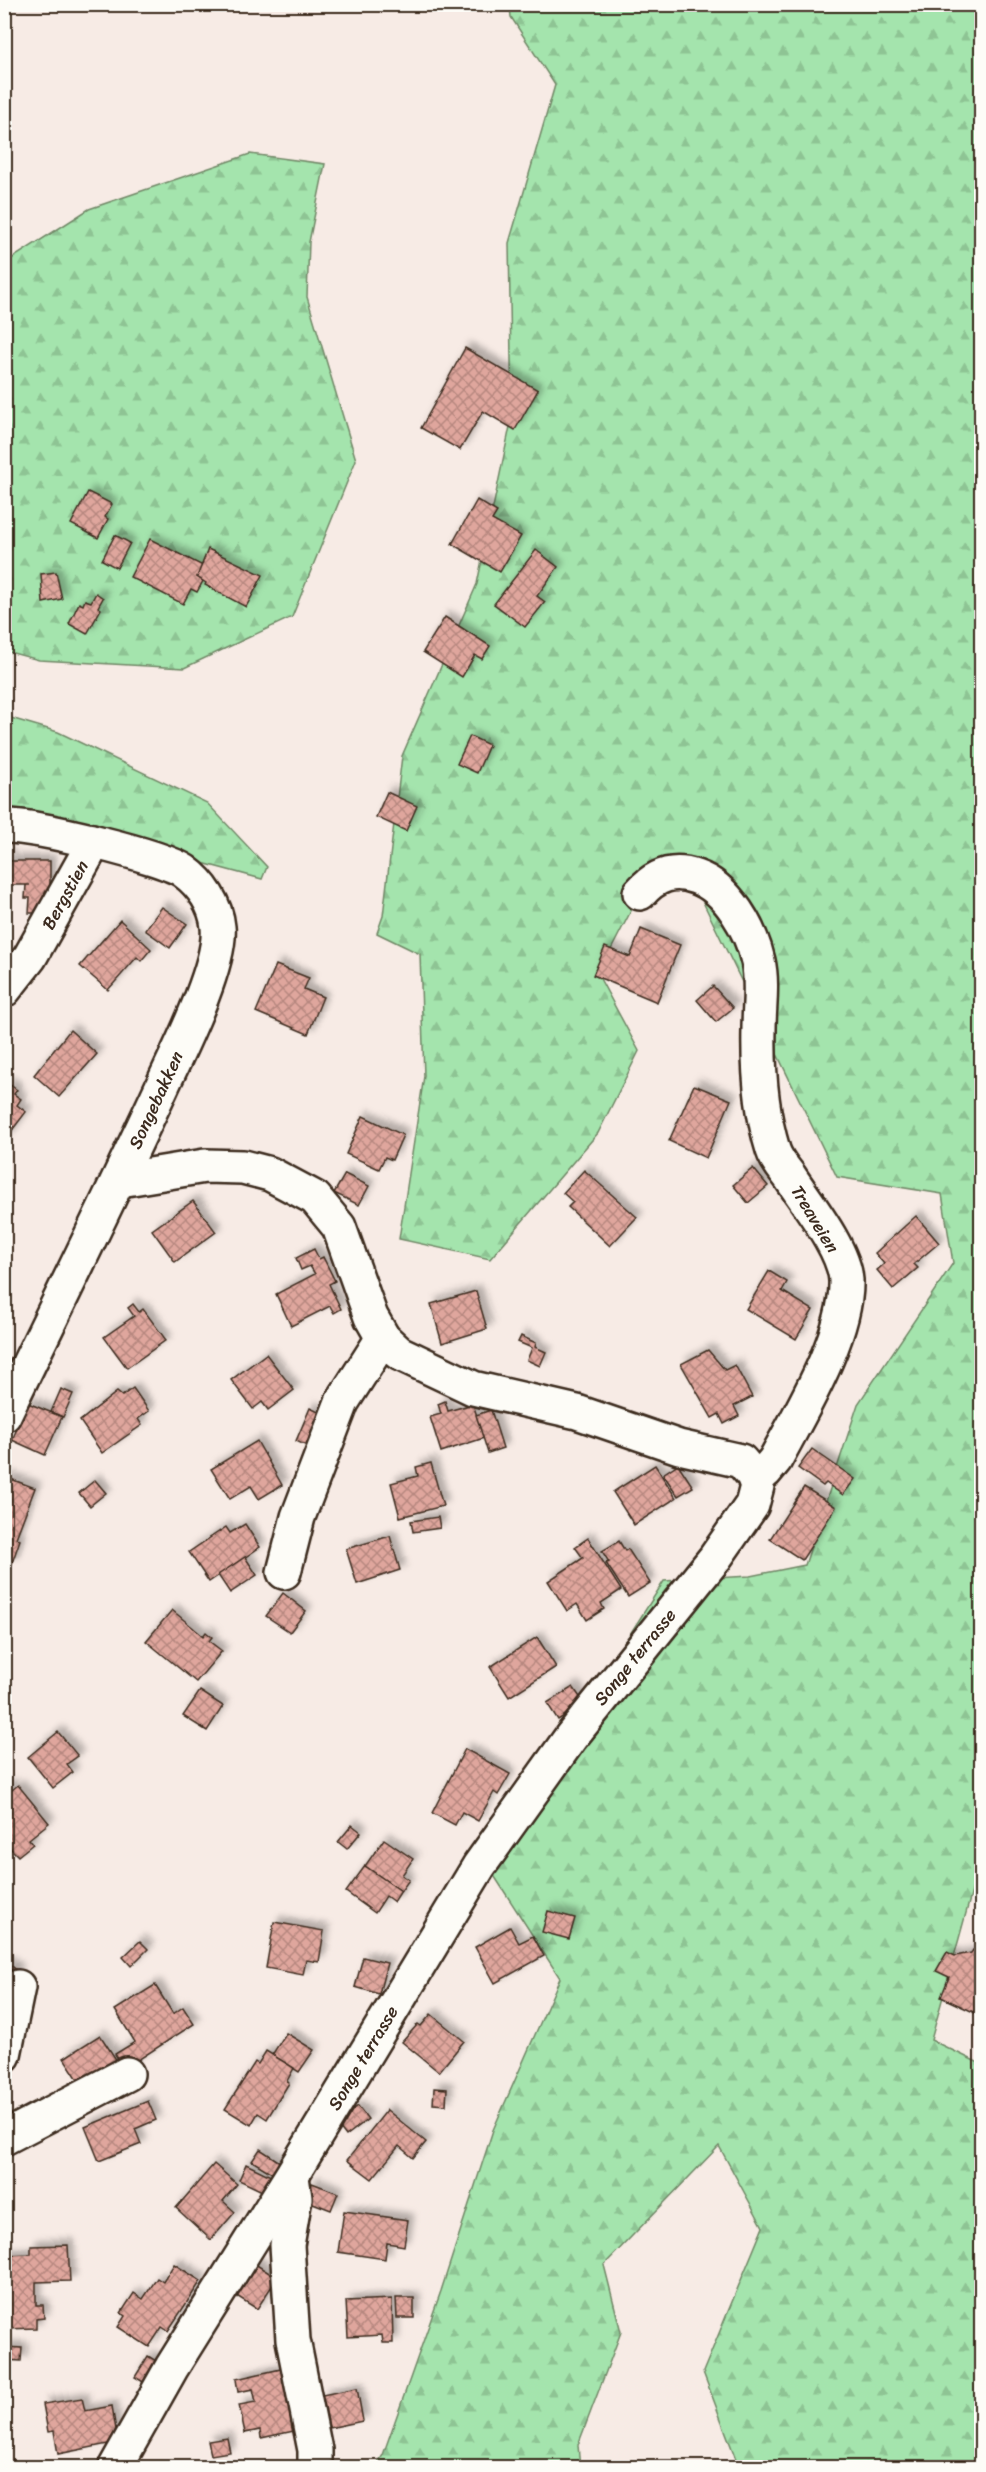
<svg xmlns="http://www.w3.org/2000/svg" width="986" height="2472" font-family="Sriracha,sans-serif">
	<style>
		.forest { fill: url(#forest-firs); stroke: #708766; stroke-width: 1.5 }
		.building { fill: url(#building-cross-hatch); stroke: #3b2a1e; stroke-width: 1.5; filter: url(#shadow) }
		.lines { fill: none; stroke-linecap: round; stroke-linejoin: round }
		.street-casing { stroke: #3b2a1e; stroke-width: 38 }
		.street { stroke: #fdfcf7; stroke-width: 33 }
		.labels { text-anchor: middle; stroke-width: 6; stroke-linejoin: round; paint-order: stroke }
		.street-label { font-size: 18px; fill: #3b2a1e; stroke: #fdfcf7 }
	</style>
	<defs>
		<pattern id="forest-firs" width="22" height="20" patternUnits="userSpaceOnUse" patternTransform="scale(1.5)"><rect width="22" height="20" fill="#a4e4ad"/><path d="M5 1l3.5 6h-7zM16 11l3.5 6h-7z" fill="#8ec494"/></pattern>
		<pattern id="building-cross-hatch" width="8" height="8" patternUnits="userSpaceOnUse" patternTransform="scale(1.5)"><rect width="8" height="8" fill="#dfa69d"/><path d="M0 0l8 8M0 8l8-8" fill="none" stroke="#b6877f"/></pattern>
		<filter id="shadow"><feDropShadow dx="5.5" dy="-5.5" stdDeviation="3" flood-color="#0004"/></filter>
	</defs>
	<rect width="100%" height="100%" fill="#f7ebe5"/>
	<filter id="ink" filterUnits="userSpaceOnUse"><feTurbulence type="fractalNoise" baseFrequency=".0167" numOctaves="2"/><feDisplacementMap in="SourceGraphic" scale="12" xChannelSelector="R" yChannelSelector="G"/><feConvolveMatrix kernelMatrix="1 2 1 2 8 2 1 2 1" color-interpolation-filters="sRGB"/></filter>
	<g filter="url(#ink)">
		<g class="forest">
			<path d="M504,5H981L982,1855L931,2040L981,2064V2467H739L703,2372L763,2227L719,2146L604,2265L621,2332L578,2445L580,2467L375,2468L383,2455L441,2291L493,2130L560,1978L493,1874L573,1723L664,1581L750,1576L805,1565L858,1404L953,1263L942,1194L837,1177L701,898L650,874L598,975L639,1051L598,1133L490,1259L399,1239L424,1076L420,954L377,933L383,916L402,756L477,584L512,417L509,243L555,85L511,17L510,7Z"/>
			<path d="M250,154L325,164L309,242L307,297L356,460L292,617L184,668L39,660L5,651V263L89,209Z"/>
			<path d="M4,716L58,732L207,803L267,867L262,879L98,835L5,830Z"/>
		</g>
		<g class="building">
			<path d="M465,348L538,390L515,430L483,411L460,450L421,428Z"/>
			<path d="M88,492L112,504L105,517L108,519L98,538L71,524Z"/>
			<path d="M477,500L497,512L492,520L521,536L500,572L452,544Z"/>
			<path d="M115,535L130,543L117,568L102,560Z"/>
			<path d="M150,539L203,566L197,577L203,581L197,592L191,589L183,604L130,577Z"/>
			<path d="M208,549L263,575L246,607L205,585L206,583L197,577Z"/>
			<path d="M536,550L558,567L537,596L545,602L525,627L494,604Z"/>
			<path d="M56,572L62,599L43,603L41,574Z"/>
			<path d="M96,593L103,598L98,607L101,609L87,634L69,624L79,603L83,605L85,600L91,602Z"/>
			<path d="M445,617L490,646L482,659L475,655L462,677L423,652Z"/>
			<path d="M470,736L489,745L477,773L457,764Z"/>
			<path d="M387,792L417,806L406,831L376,817Z"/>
			<path d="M4,854H8V861H50V913H29L30,898H25L26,885H30H4Z"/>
			<path d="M162,907L187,924L170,948L145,930Z"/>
			<path d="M120,920L151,949L141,961L137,957L108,990L80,966Z"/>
			<path d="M641,929L680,945L657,1002L593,975L605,947L630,957Z"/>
			<path d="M276,965L309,978L304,989L323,997L308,1034L256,1012Z"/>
			<path d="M713,986L733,1008L716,1022L697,1000Z"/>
			<path d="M70,1030L97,1054L59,1097L34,1075Z"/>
			<path d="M6,1082L17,1090L14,1094L21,1099L17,1105L26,1112L4,1141Z"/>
			<path d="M694,1085L731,1100L706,1158L669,1141Z"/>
			<path d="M363,1116L403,1135L392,1160L385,1157L379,1169L346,1154Z"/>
			<path d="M753,1168L768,1186L748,1203L733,1185Z"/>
			<path d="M584,1170L637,1217L610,1246L568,1207L573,1202L563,1193Z"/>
			<path d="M345,1174L369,1186L359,1205L334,1193Z"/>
			<path d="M193,1201L216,1232L175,1262L152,1230Z"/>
			<path d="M916,1216L939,1243L914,1264L918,1268L893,1289L877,1270L884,1264L875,1253Z"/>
			<path d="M314,1249L319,1259L323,1257L335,1281L329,1284L341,1309L334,1313L330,1306L291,1326L276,1294L315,1274L310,1266L301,1270L296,1258Z"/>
			<path d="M769,1271L787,1282L782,1291L813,1310L796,1339L746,1309Z"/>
			<path d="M476,1291L487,1329L442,1343L431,1304Z"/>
			<path d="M133,1304L139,1312L143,1309L166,1340L127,1368L104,1337L134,1316L128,1308Z"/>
			<path d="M521,1336L536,1343L535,1347L546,1352L540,1366L527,1360L532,1348L518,1342Z"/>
			<path d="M708,1350L725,1370L735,1365L752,1397L734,1406L739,1416L724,1424L719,1414L712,1418L681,1364Z"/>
			<path d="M266,1354L294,1390L268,1410L262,1402L253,1409L231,1380Z"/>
			<path d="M133,1388L149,1411L138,1419L142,1425L102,1453L80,1421L117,1392L122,1396Z"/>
			<path d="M61,1389L73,1394L63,1417L51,1412Z"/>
			<path d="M445,1401L448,1411L473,1404L484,1438L441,1452L430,1417L441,1414L438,1404Z"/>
			<path d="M28,1403L62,1417L45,1455L12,1440Z"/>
			<path d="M310,1408L325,1415L311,1448L296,1441Z"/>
			<path d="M491,1410L503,1448L488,1453L476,1415Z"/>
			<path d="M257,1441L282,1485L259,1499L251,1486L230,1499L211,1469Z"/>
			<path d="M812,1449L855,1479L843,1495L826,1483L823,1486L798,1468Z"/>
			<path d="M431,1463L443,1506L400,1517L391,1483L418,1476L416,1467Z"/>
			<path d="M678,1464L693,1487L678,1496L663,1474Z"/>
			<path d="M655,1465L676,1498L634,1525L613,1492Z"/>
			<path d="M8,1478L35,1488L16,1538L20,1540L12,1563L4,1560V1487Z"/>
			<path d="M95,1480L106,1493L90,1506L79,1493Z"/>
			<path d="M804,1487L836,1507L802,1560L770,1539Z"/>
			<path d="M438,1517L440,1528L413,1532L411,1521Z"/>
			<path d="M245,1524L260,1547L209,1582L189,1552L226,1527L230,1533Z"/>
			<path d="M390,1536L400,1570L357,1584L346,1549Z"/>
			<path d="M588,1538L621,1590L601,1603L604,1609L587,1620L577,1604L567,1611L548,1581L583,1558L575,1547Z"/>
			<path d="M619,1541L625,1551L628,1549L650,1583L628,1597L606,1563L609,1562L602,1551Z"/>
			<path d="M245,1557L257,1575L230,1593L218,1575Z"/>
			<path d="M283,1593L306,1611L290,1632L266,1616Z"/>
			<path d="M172,1610L203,1636L206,1632L212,1637L209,1641L222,1651L196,1682L146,1641Z"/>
			<path d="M537,1637L556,1667L509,1697L490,1667Z"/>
			<path d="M573,1687L584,1703L558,1720L547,1703Z"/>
			<path d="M200,1691L223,1706L207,1731L183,1716Z"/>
			<path d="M58,1732L78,1756L67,1764L73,1772L53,1788L28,1757Z"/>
			<path d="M465,1749L510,1774L498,1795L494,1792L478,1821L462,1812L455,1825L432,1813Z"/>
			<path d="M7,1784L12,1790L18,1785L49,1823L29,1839L33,1844L18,1856L4,1842V1786Z"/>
			<path d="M352,1825L361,1832L347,1849L338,1842Z"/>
			<path d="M384,1839L413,1859L402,1875L409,1880L401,1891L365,1866Z"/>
			<path d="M365,1866L401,1891L394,1902L386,1896L375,1913L346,1892Z"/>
			<path d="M548,1911L575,1918L569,1939L542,1932Z"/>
			<path d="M274,1922L324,1931L319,1962L306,1960L303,1975L266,1968Z"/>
			<path d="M510,1927L519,1943L533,1936L544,1956L495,1983L475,1947Z"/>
			<path d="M140,1941L148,1949L131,1966L123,1957Z"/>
			<path d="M973,1950L982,1954V2016L941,1997L949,1977L936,1971L947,1952L955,1956L971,1953Z"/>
			<path d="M363,1957L387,1963L379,1994L355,1987Z"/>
			<path d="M4,1960L18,1971L4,1990Z"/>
			<path d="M155,1985L173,2014L183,2007L194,2024L124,2069L115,2054L135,2042L115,2010Z"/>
			<path d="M431,2014L464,2041L439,2072L402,2042L418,2024L421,2026Z"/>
			<path d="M286,2033L314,2050L299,2072L272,2055Z"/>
			<path d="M100,2035L119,2064L83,2087L64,2058Z"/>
			<path d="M266,2051L294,2068L287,2081L289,2083L267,2119L258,2113L251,2125L225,2109L255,2062L258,2064Z"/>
			<path d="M434,2088L447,2089L446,2105L433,2104Z"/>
			<path d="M148,2101L156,2120L135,2129L141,2144L99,2161L85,2127Z"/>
			<path d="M358,2106L368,2119L346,2136L336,2123Z"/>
			<path d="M387,2110L426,2142L413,2158L399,2146L372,2179L347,2160Z"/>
			<path d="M260,2149L283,2164L275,2175L252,2161Z"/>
			<path d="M214,2164L237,2184L223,2201L235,2212L211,2240L176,2208Z"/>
			<path d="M246,2164L271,2176L264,2192L239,2180Z"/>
			<path d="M312,2183L338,2193L331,2210L305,2200Z"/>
			<path d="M344,2211L408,2220L404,2246L387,2243L385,2259L338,2252Z"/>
			<path d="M68,2245L70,2281L36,2282V2305H43L44,2318L36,2319V2328L6,2329L4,2255L31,2254V2246Z"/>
			<path d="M252,2262L277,2278L257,2309L232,2293Z"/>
			<path d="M174,2264L201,2281L168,2331L162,2327L149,2347L118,2327L125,2316L121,2313L134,2293L143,2299L157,2278L163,2282Z"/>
			<path d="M396,2298H414V2318H397Z"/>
			<path d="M392,2299L393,2343H383L382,2335L348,2337L346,2301Z"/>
			<path d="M4,2347L22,2348L21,2361L4,2360Z"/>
			<path d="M148,2356L161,2364L148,2385L135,2377Z"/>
			<path d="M281,2369L294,2422L292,2423L294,2431L261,2438L260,2430L245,2433L239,2405L256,2402L253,2389L238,2392L236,2379Z"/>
			<path d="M357,2388L363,2421L329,2428L322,2395Z"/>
			<path d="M82,2398L85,2411L112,2406L118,2442L58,2454L54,2431L48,2432L43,2404Z"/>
			<path d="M227,2438L230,2452L211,2455L208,2441Z"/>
		</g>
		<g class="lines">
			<defs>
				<g id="street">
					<path d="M4,826C31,824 162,856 184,871C202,884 216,905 218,927C222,963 181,1046 165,1080C113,1193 58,1303 4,1415"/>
					<path d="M640,893C656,875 673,869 696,877C728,888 751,930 758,961C763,983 759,1007 759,1029C758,1070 761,1111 773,1150C776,1160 784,1169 790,1177C807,1203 844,1249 846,1280C848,1334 800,1413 775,1460L765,1472L753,1475"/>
					<path d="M4,990L30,957L87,855L92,841"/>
					<path d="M284,1572L298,1517L342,1402L383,1338"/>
					<path d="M4,2055L18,1987"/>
					<path d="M4,2138L127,2074"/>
					<path d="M292,2177L295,2198L287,2245L293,2340L315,2450V2468"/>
					<path d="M115,2468L172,2367L292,2175L479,1866L571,1737L715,1558L752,1505L757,1486L753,1475L741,1461L679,1447L577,1412L473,1388L399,1353L383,1338L371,1317L339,1227L315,1198L270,1174L243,1167L205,1166L120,1180"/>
				</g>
			</defs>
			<use href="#street" class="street-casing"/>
			<use href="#street" class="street"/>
		</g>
	</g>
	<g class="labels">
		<g class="street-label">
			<text transform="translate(65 895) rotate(-61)" y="6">Bergstien</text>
			<text transform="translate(156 1100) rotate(-65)" y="6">Songebakken</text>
			<text transform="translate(815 1219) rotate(59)" y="6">Treaveien</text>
			<text transform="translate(635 1657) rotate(-51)" y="6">Songe terrasse</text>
			<text transform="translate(363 2058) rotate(-59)" y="6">Songe terrasse</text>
		</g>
	</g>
	<rect width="986" height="2472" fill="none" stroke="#fdfcf7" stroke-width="24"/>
	<rect x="12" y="12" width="962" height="2448" fill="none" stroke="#3b2a1e" stroke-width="2" filter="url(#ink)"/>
</svg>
